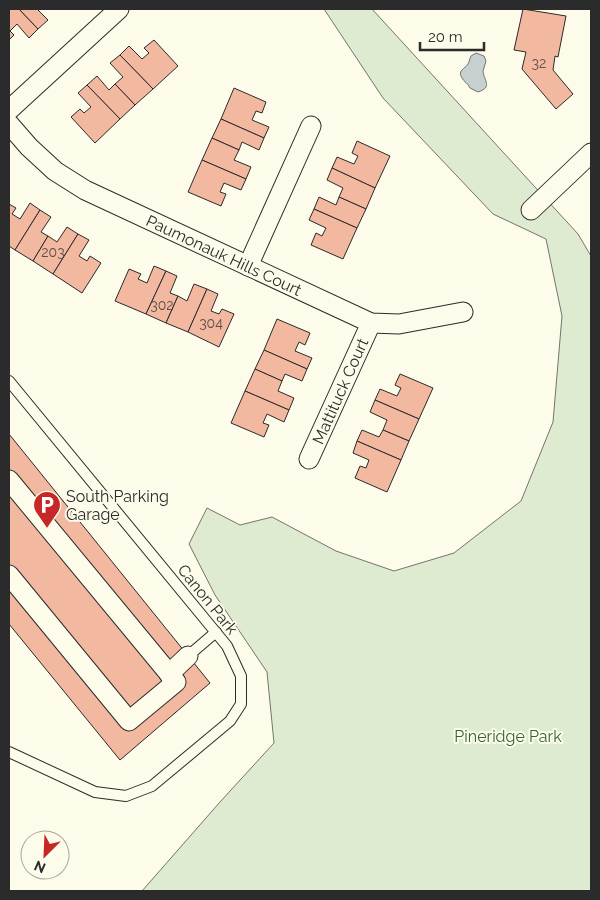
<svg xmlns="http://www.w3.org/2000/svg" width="600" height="900" font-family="Raleway,sans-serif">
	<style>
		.green { fill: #deebd1; stroke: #74746e }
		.water { fill: #c7d0d0; stroke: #74746e }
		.building { fill: #f2b8a0; stroke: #2b2b2b }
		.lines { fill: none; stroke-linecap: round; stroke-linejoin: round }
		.lane-casing { stroke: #2b2b2b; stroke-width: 12 }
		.street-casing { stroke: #2b2b2b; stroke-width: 21 }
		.lane { stroke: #fdfbea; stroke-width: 10 }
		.street { stroke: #fdfbea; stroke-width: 19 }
		.labels { text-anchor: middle; stroke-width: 4; stroke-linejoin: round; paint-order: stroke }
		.number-label { font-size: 14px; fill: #5d4e48 }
		.street-label { font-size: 16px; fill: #2b2b2b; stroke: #fdfbea }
		.poi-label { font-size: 16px; fill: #2b2b2b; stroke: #fdfbea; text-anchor: start }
		.park-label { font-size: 16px; fill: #34623c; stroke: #fdfbea }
	</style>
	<rect width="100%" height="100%" fill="#fdfbea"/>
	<path class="green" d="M324,9H372L578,234L591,256V891H142L220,802L274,743L267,672L215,595L189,544L207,508L240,525L272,517L336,551L394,571L454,553L521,501L553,422L562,316L546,239L493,214L383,98Z"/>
	<path class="water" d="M476,53L484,56L486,61L483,71C484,81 493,87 478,92L470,88C468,83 464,82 462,78C457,70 465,69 468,64C469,62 470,58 471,56Z"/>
	<g class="building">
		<path d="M9,9H19L38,29L29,38L17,24L10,31L14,35L9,40Z"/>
		<path d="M19,9H37L48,20L38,29Z"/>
		<path d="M523,9L566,16L558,57L555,56L553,70L573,94L556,109L522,69L526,52L514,50Z"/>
		<path d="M154,40L178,66L153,89L120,55L129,46L142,59L149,53L144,48Z"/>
		<path d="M120,55L153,89L135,105L115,84L123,77L110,63Z"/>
		<path d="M97,76L109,90L115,84L135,105L120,119L87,85Z"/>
		<path d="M87,85L120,119L95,143L71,117L80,109L84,113L91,107L78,93Z"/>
		<path d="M234,88L266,102L262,113L256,111L252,120L269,127L264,138L221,119Z"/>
		<path d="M221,119L264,138L259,150L242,142L239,150L212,138Z"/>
		<path d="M212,138L239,150L234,160L251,167L246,179L202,160Z"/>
		<path d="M357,141L390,156L375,188L332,168L337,157L354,164L358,156L352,153Z"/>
		<path d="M202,160L246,179L241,190L224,183L220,192L226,194L221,206L188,192Z"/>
		<path d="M332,168L375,188L366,209L339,197L343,188L327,180Z"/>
		<path d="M319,197L336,205L339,197L366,209L357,228L314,209Z"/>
		<path d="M30,203L40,210L15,250L9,246V204L16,208L12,214L20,219Z"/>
		<path d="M314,209L357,228L343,259L311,245L316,233L322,236L326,228L309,220Z"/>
		<path d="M40,210L51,217L41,232L48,236L33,261L15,250Z"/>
		<path d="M67,227L78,234L53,274L33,261L48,236L57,242Z"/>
		<path d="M78,234L89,240L79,256L87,261L90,256L101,263L82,293L53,274Z"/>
		<path d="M154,266L166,271L146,314L115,301L129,269L141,274L138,279L147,283Z"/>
		<path d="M166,271L177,276L170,293L178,296L166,323L146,314Z"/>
		<path d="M194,284L207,289L188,332L166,323L178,296L187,301Z"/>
		<path d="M207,289L218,294L211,311L219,314L222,309L234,314L219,347L188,332Z"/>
		<path d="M277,319L310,333L305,345L299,342L295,351L312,358L307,369L264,350Z"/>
		<path d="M264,350L307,369L302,381L285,374L282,381L255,369Z"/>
		<path d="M255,369L282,381L278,391L294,398L289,410L245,391Z"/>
		<path d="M400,374L433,388L419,419L375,400L380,389L397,396L401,388L395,385Z"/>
		<path d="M245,391L289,410L284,422L267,414L263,423L269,425L264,437L231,423Z"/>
		<path d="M375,400L419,419L409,441L383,430L387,420L370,412Z"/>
		<path d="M362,430L379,437L383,430L409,441L401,460L357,441Z"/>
		<path d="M9,434L210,683L120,760L9,624Z"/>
		<path d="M357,441L401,460L387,492L355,478L360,466L366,468L369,460L353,453Z"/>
	</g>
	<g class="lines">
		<defs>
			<g id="lane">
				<path d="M9,381L227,646L241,676V704L230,721L152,786L126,796L95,792L9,752"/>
				<path d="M188,656L216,632"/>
			</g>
			<g id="street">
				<path d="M9,110L119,9"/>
				<path d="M9,124L29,147L55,171L85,190L371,323L399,324L463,312"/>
				<path d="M531,210L591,153"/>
				<path d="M248,266L311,126"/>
				<path d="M309,459L371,323"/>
				<path d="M9,480L176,682L129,721L9,575"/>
				<path d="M169,674L188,656"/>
			</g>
		</defs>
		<use href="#lane" class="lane-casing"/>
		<use href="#street" class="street-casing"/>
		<use href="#lane" class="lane"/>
		<use href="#street" class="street"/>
	</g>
	<defs>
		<symbol id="parking-pin" viewBox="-11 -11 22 30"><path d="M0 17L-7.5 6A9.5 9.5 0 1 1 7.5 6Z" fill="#c62828" stroke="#fdfbea"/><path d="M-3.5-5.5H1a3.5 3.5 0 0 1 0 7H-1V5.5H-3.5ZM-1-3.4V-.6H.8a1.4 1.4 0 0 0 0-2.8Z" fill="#fff"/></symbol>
	</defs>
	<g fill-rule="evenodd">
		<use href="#parking-pin" x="31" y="489" width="32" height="43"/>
	</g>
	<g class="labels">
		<g class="number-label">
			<text x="539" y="68">32</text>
			<text x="53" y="257">203</text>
			<text x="162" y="310">302</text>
			<text x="211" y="328">304</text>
		</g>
		<g class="street-label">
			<text transform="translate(224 255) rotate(25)" y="6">Paumonauk Hills Court</text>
			<text transform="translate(340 391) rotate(-66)" y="6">Mattituck Court</text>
			<text transform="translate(208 599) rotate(51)" y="6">Canon Park</text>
		</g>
		<g class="poi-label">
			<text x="66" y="502">South Parking<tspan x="66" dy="18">Garage</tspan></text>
		</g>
		<g class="park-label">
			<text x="508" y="742">Pineridge Park</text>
		</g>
	</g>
	<rect width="600" height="900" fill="none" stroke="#2b2b2b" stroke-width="20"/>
	<g transform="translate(45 855) rotate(204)"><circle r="24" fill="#fdfbea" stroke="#a9a89e"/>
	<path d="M0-4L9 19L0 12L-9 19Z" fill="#c62828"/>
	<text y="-8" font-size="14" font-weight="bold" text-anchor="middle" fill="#2b2b2b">N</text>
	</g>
	<path d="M420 42v8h64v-8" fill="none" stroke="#2b2b2b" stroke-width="2.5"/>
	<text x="428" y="42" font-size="15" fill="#2b2b2b" stroke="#fdfbea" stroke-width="4" paint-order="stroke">20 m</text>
</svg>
